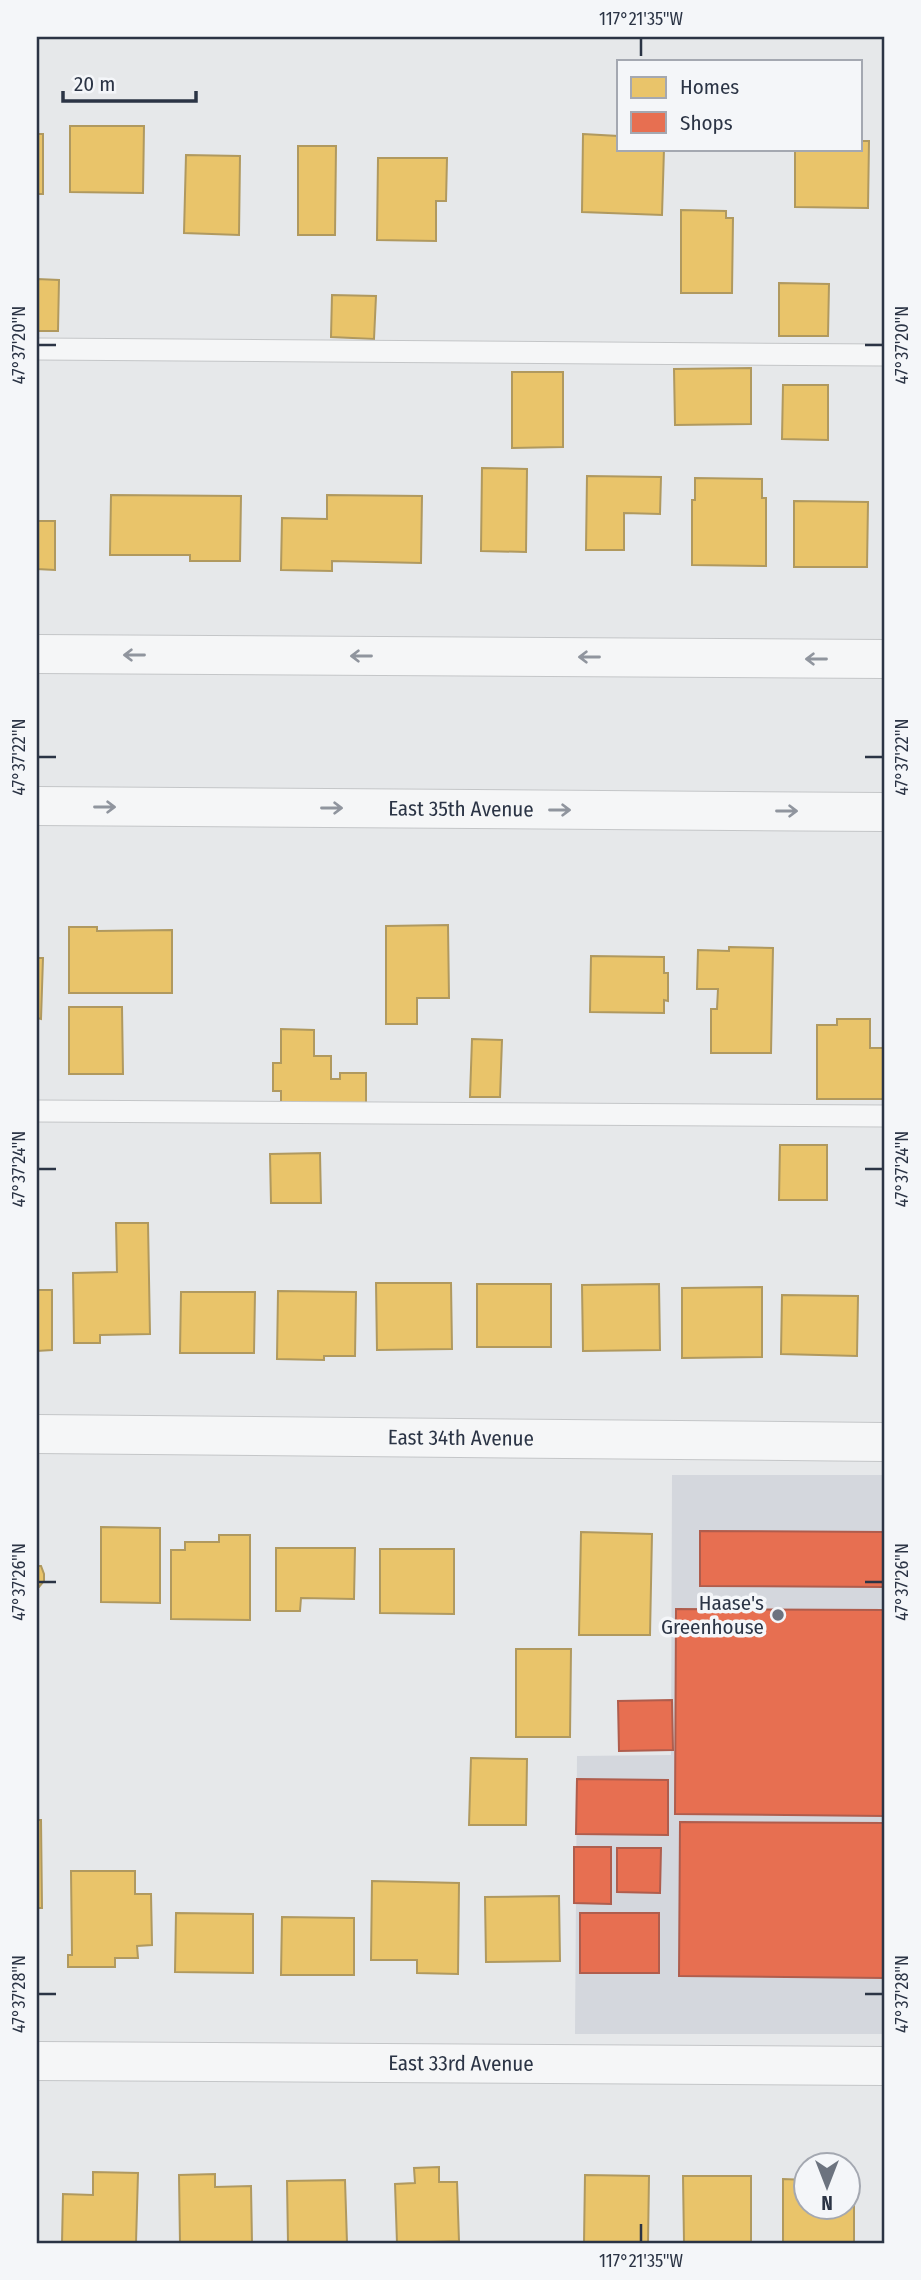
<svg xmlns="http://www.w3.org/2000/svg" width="921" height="2280" font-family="'Fira Sans Condensed',sans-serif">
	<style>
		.built { fill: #d4d7dd }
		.homes { fill: #e9c46a; stroke: #b0995f; stroke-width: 2 }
		.shops { fill: #e76f51; stroke: #af5d4d; stroke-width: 2 }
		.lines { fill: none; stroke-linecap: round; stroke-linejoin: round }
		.lane-casing { stroke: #c4c6c8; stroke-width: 23 }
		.street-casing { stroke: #c4c6c8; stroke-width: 40 }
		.lane { stroke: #f5f6f7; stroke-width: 21 }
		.street { stroke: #f5f6f7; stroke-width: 38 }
		.oneway { stroke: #90959e }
		.ticks { fill: none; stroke: #2b3445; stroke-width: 2.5 }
		.poi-dot { fill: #6c737f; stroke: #f4f6f9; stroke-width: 2.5 }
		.labels { text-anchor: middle; stroke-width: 7; stroke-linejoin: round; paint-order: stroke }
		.street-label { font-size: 21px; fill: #2b3445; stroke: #f4f6f9 }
		.poi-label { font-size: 21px; fill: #2b3445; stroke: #f4f6f9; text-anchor: end }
		.neatline { fill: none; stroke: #2b3445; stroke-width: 2.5 }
		.ticks-label { font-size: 18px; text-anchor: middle; fill: #2b3445 }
	</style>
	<rect width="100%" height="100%" fill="#e6e8ea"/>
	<path class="built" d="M672,1475H884V2034H575L577,1756L671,1755Z"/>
	<g class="homes">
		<path d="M70,126H144L143,193L70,192Z"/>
		<rect x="37" y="134" width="6" height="60"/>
		<path d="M583,134L618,136V149H664L662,215L582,212Z"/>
		<path d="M860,141H869L868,208L795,207V149H860Z"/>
		<path d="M298,146H336L335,235H298Z"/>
		<path d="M186,155L240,156L239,235L184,233Z"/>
		<path d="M378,158H447L446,201H436V241L377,240Z"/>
		<path d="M681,210L726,211V218H733L732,293H681Z"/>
		<path d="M37,279L59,280L58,331H37Z"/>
		<path d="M779,283L829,284L828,336H779Z"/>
		<path d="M332,295L376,296L374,339L331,337Z"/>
		<path d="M751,368V424L675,425L674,369Z"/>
		<path d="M512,372H563V447L512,448Z"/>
		<path d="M783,385H828V440L782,439Z"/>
		<path d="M482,468L527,469L526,552L481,551Z"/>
		<path d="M587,476L661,477L660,514L624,513V550H586Z"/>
		<path d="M695,478L762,479V498H766V566L692,565V500H695Z"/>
		<path d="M111,495L241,496L240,561H190V555H110Z"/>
		<path d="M327,495L422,496L421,563L332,561V571L281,570L282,518L327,519Z"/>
		<path d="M794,501L868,502L867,567H794Z"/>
		<path d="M37,521H55V570L37,569Z"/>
		<path d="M448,925L449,998H417V1024H386V926Z"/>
		<path d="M69,927H97V931L172,930V993H69Z"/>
		<path d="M729,947L773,948L771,1053H711V1009H717L718,989H697L698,950L729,951Z"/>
		<path d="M591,956L664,957V973H668V1001L664,1000V1013L590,1012Z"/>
		<path d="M37,958H43L41,1019L37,1018Z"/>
		<path d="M69,1007H122L123,1074H69Z"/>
		<path d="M837,1019H870V1048H884V1099H817V1025H837Z"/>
		<path d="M281,1029L314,1030V1056H331V1079H340V1073H366V1111L281,1105V1091H273V1063H281Z"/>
		<path d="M472,1039L502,1040L500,1097H470Z"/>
		<path d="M780,1145H827V1200H779Z"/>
		<path d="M320,1153L321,1203H271L270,1154Z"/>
		<path d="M116,1223H148L150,1334L100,1335V1343H74L73,1273L117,1272Z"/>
		<path d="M376,1283H451L452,1349L377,1350Z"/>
		<rect x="477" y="1284" width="74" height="63"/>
		<path d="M659,1284L660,1350L583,1351L582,1285Z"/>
		<path d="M762,1287V1357L682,1358V1288Z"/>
		<path d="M37,1290H52V1350L37,1351Z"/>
		<path d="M278,1291L356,1292L355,1356H324V1360L277,1359Z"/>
		<path d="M181,1292H255L254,1353H180Z"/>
		<path d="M782,1295L858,1296L857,1356L781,1354Z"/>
		<path d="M101,1527L160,1528V1603L101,1602Z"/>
		<path d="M581,1532L652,1534L650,1635H579Z"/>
		<path d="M219,1535H250V1620L171,1619V1550H185V1542H219Z"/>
		<path d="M276,1548H355L354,1599L301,1598L300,1611H276Z"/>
		<path d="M380,1549H454V1614L380,1613Z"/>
		<path d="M37,1566H41L44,1574V1581L39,1587H37Z"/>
		<path d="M516,1649H571L570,1737H516Z"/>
		<path d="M471,1758L527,1759L526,1825H469Z"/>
		<path d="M37,1820H41L42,1908H37Z"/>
		<path d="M71,1871H135V1894H151L152,1945L137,1946L138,1958H115V1967H68V1955H72Z"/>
		<path d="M372,1881L459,1883L458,1974L417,1973V1960H371Z"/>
		<path d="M559,1896L560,1961L486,1962L485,1897Z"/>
		<path d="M176,1913L253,1914V1973L175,1972Z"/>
		<path d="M282,1917L354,1918V1975H281Z"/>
		<path d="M439,2167V2182H457L459,2241L397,2243L395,2184L415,2183L414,2168Z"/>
		<path d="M93,2172L138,2173L136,2243H62L63,2194L93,2195Z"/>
		<path d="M215,2174V2187L251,2186L252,2243H180L179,2175Z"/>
		<path d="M585,2175L649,2176L648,2243H584Z"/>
		<path d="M683,2176H751V2242H684Z"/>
		<path d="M783,2179L806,2180V2206H848V2180H854V2243H783Z"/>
		<path d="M345,2180L347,2243H288L287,2181Z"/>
	</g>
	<g class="shops">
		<path d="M700,1531L884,1532V1587L700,1586Z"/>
		<path d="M676,1609L884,1610V1816L675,1814Z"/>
		<path d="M672,1700L673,1750L619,1751L618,1701Z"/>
		<path d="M577,1779L668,1780V1835L576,1834Z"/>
		<path d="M680,1822L884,1823V1978L679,1976Z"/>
		<path d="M574,1847H611V1904L574,1903Z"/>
		<path d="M617,1848H661L660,1893L617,1892Z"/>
		<rect x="580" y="1913" width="79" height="60"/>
	</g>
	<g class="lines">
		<defs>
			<g id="lane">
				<path d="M37,349L884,355"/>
				<path d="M37,1111L884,1116"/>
			</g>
			<g id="street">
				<path d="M37,654L884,659"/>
				<path id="s1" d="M37,806L884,812"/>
				<path id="s2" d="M37,1434L884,1442"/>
				<path id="s3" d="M37,2061L884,2066"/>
			</g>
		</defs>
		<use href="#lane" class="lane-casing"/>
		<use href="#street" class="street-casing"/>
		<use href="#lane" class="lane"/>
		<use href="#street" class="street"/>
	</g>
	<defs><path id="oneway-shaft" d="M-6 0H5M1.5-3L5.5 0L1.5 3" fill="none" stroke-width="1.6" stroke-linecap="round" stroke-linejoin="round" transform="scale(1.75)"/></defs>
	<g class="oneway">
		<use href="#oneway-shaft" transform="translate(134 655) rotate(-180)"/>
		<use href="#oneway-shaft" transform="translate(361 656) rotate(-180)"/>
		<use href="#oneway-shaft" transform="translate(589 657) rotate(-180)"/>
		<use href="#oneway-shaft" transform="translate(816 659) rotate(-180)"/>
		<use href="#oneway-shaft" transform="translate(105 807)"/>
		<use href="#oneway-shaft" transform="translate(332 808)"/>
		<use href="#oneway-shaft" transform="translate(560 810)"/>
		<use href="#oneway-shaft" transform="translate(787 811)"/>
	</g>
	<path class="ticks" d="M641,38V56M38,345H56M865,345H883M38,757H56M865,757H883M38,1169H56M865,1169H883M38,1582H56M865,1582H883M38,1994H56M865,1994H883M641,2224V2242"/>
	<circle class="poi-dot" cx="778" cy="1615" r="7"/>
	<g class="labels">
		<g class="street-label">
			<text dy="7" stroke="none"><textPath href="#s1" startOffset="424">East 35th Avenue</textPath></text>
			<text dy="7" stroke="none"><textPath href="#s2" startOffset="424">East 34th Avenue</textPath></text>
			<text dy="7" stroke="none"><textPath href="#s3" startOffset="424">East 33rd Avenue</textPath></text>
		</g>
		<g class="poi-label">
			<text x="764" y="1610">Haase's<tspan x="764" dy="24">Greenhouse</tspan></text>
		</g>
	</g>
	<rect width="921" height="2280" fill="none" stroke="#f4f6f9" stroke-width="77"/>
	<rect x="617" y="60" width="245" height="91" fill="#f4f6f9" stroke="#a4a8b1" stroke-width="2"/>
	<rect x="631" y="77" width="35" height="21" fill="#e9c46a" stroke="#a4a8b1" stroke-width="2"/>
	<text x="680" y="94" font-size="21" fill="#2b3445">Homes</text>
	<rect x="631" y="112" width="35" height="21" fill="#e76f51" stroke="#a4a8b1" stroke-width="2"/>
	<text x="680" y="130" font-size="21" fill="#2b3445">Shops</text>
	<g transform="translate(827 2186) rotate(180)"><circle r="33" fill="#f4f6f9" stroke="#a4a8b1" stroke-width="2"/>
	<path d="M0-5L12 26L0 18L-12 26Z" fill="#6c737f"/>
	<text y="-10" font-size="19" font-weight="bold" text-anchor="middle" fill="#2b3445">N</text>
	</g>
	<path d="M63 91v10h133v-10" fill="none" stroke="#2b3445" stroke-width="3.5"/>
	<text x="74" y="91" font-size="21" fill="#2b3445" stroke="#f4f6f9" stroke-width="5" paint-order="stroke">20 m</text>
	<rect x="38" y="38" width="845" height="2204" class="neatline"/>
	<g class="ticks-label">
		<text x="641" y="25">117°21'35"W</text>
		<text transform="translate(902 345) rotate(-90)" y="6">47°37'20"N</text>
		<text transform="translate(19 345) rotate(-90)" y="6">47°37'20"N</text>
		<text transform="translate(902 757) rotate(-90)" y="6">47°37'22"N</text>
		<text transform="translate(19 757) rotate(-90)" y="6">47°37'22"N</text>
		<text transform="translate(902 1169) rotate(-90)" y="6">47°37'24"N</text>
		<text transform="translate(19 1169) rotate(-90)" y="6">47°37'24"N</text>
		<text transform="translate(902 1582) rotate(-90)" y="6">47°37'26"N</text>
		<text transform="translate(19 1582) rotate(-90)" y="6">47°37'26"N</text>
		<text transform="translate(19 1994) rotate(-90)" y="6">47°37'28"N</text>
		<text transform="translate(902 1994) rotate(-90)" y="6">47°37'28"N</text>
		<text x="641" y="2267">117°21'35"W</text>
	</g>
</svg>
